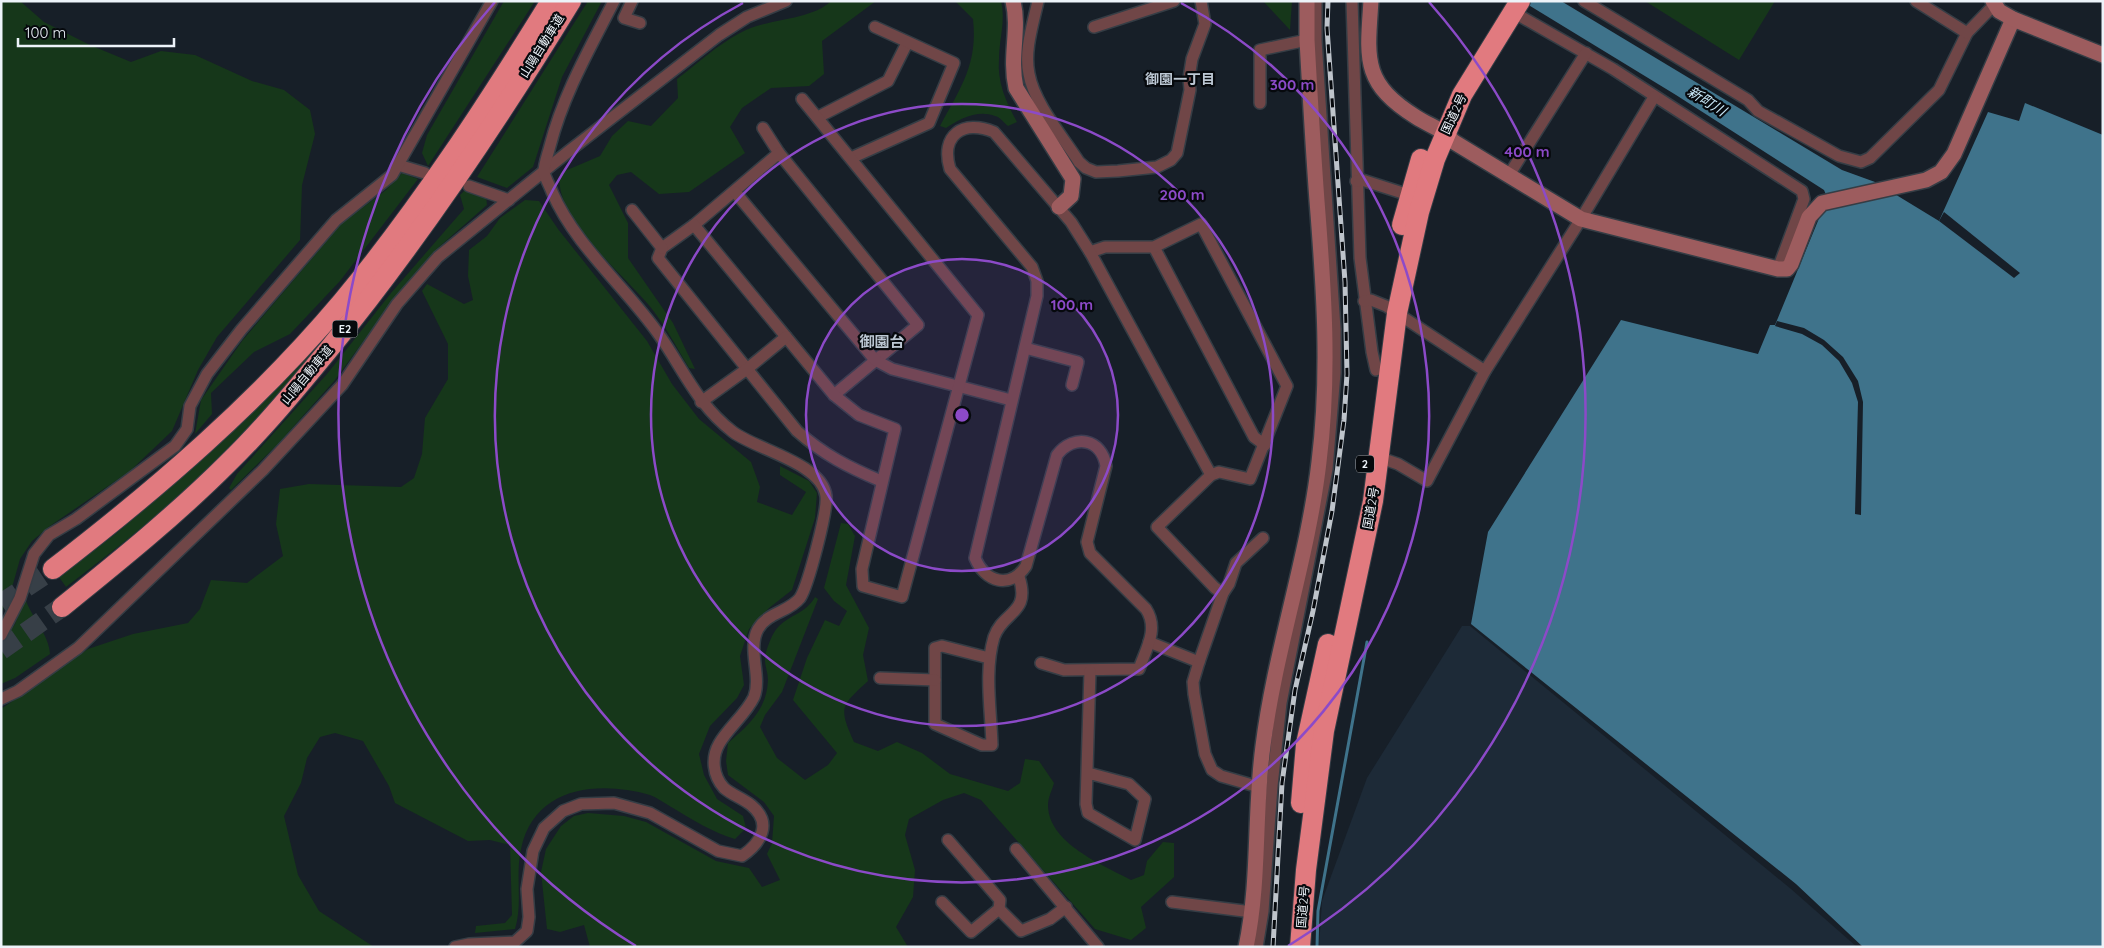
<svg xmlns="http://www.w3.org/2000/svg" width="2104" height="948" font-family="Quicksand,'Noto Sans JP',sans-serif">
	<style>
		.built { fill: #1d2a37 }
		.green { fill: #16371a }
		.water { fill: #3f738b }
		.pier { fill: #171f28 }
		.lines { fill: none; stroke-linecap: round; stroke-linejoin: round }
		.stream { stroke: #3f738b; stroke-width: 3 }
		.highway-tunnel { stroke: #373f47; stroke-width: 20; stroke-dasharray: 20 10; stroke-linecap: butt }
		.street-casing { stroke: #353d45; stroke-width: 14 }
		.secondary-casing { stroke: #353d45; stroke-width: 18 }
		.highway-casing { stroke: #353d45; stroke-width: 22 }
		.street { stroke: #704647; stroke-width: 11 }
		.secondary { stroke: #9d5c5e; stroke-width: 15 }
		.highway { stroke: #e17a7f; stroke-width: 20 }
		.rail-casing { stroke: #bec4cb; stroke-width: 5 }
		.rail { stroke: #06090d; stroke-width: 3; stroke-dasharray: 9; stroke-linecap: butt }
		.ring { fill: none; stroke: #8c4ac8; stroke-width: 2.5 }
		.labels { text-anchor: middle; stroke-width: 4.5; stroke-linejoin: round; paint-order: stroke }
		.shield { fill: #06090d; stroke: #a8adb2; stroke-width: 1 }
		.shield-label { font-size: 11px; font-weight: bold; fill: #edf3f9 }
		.street-label { font-size: 12px; fill: #edf3f9; stroke: #06090d }
		.neighbourhood-label { font-size: 14px; font-weight: bold; fill: #bcc7d3; stroke: #06090d }
		.water-label { font-size: 14px; font-style: italic; fill: #c9e8f8; stroke: #06090d }
		.quarter-label { font-size: 15px; font-weight: bold; fill: #bcc7d3; stroke: #06090d }
		.centre { fill: #8c4ac8; stroke: #06090d; stroke-width: 2.5 }
		.ring-label { font-size: 15px; text-anchor: middle; font-weight: bold; fill: #8c4ac8; stroke: #06090d; stroke-width: 4.5; stroke-linejoin: round; paint-order: stroke }
	</style>
	<rect width="100%" height="100%" fill="#171f28"/>
	<path class="built" d="M1462,626H1470L1791,889L1857,947H1319L1322,901L1367,778Z"/>
	<g class="green">
		<path d="M1,1H20L44,22L90,45L131,62L161,51L195,55L252,81L284,90L310,110L315,134L302,185L300,240L217,337L198,370L172,431L130,471L50,526L32,541L20,559L13,584L1,614Z"/>
		<path d="M504,1H535L428,166L422,153L427,135Z"/>
		<path d="M588,1H602L562,77L533,167L507,188L477,177Z"/>
		<path d="M831,1H876L822,41L824,74L809,86L771,88L742,108L730,127L745,153L689,192L659,194L631,172L617,175L609,185L628,223V258L673,323L695,369L689,368C677,348 666,327 652,309C626,276 552,218 560,173L600,156L612,136L628,121L651,126L678,98L677,79C697,64 717,45 740,33C766,18 811,21 831,1Z"/>
		<path d="M955,1H1001C1006,20 999,40 999,59C997,82 1006,102 1017,122L1008,126C1004,123 1000,117 995,116C978,109 959,119 946,128L940,126C961,87 978,64 973,19Z"/>
		<path d="M1263,1H1292L1290,30Z"/>
		<path d="M1645,1H1775L1739,60Z"/>
		<path d="M402,173L418,179L340,281L290,334L254,352L211,393L212,414L195,434L201,400L242,341L342,223L386,190Z"/>
		<path d="M466,189L486,196L487,205L439,247L404,286L335,380L278,444L231,490L229,488L237,474L327,374L391,293L464,209L460,195Z"/>
		<path d="M525,200L539,201L558,229L647,341L672,384L699,419L751,462L760,487L757,502L792,515L806,492L780,475V466L809,481L817,493L815,518L792,590L769,608L749,629L740,656L744,685L737,698L710,726L699,754L704,775L717,799L743,816L746,828L735,839C712,832 693,820 673,808C666,804 658,798 650,795C597,780 534,787 521,849C515,876 523,903 515,929L475,933L476,926L505,923L512,915L510,845L490,840L468,841L395,803L389,786L363,741L335,733L320,737L307,758L301,783L284,816L298,875L319,911L374,947H1V709L88,649L133,634L188,623L200,609L211,580L247,583L283,556L276,524L280,489L309,484L401,487L414,478L422,454L425,418L448,379V344L422,291L427,284L464,304L473,300L468,276L469,250L487,236L500,218Z"/>
		<path d="M365,285C311,361 250,435 179,496C143,528 105,557 66,587L59,577L118,532L205,456Z"/>
		<path d="M841,523L848,524L855,536L846,585L869,628L863,655L868,681C841,706 838,707 854,742L878,751L897,742L922,753L950,774L1008,791L1020,783L1025,759L1039,761L1054,783C1052,790 1048,798 1048,805C1048,843 1103,865 1131,880L1144,875L1147,861L1163,842L1174,843V877L1141,907L1146,928L1131,940L1095,929L981,800L964,793L943,800L909,819L905,835L915,870L913,897L896,927L908,947H590L584,925L560,932L547,929L541,872L546,849L561,826L574,816L588,813L624,816L646,822L716,861L749,868L762,887L780,880L767,854L772,843L774,816L764,802L728,775L726,761L728,743C749,725 767,709 768,680C768,672 764,664 765,657C766,650 771,637 775,631C786,615 805,615 815,597L818,599L782,692L765,715L760,727L777,758L805,780L828,765L837,753L793,700L807,658L825,620L839,626L847,611L834,601L824,588Z"/>
		<path d="M25,598C31,617 49,634 50,654L15,678L1,684V646L15,624Z"/>
	</g>
	<path class="water" d="M1522,1H1561L1842,170L1875,182L1939,221L1988,112L2019,121L2025,103L2103,135V947H1863L1796,884L1471,624L1488,532L1621,320L1758,354L1770,325H1775L1820,216L1830,204L1824,190L1676,95Z"/>
	<g class="pier">
		<path d="M1944,212L2020,273L2014,278L1939,221Z"/>
		<path d="M1777,321L1804,328L1824,340L1843,357L1858,381L1863,402L1861,515L1855,514L1858,402L1852,383L1839,361L1822,345L1802,334L1775,326Z"/>
	</g>
	<g class="lines">
		<path class="stream" d="M1317,947L1318,911L1367,642"/>
		<g class="highway-tunnel">
			<path d="M1,604L53,569"/>
			<path d="M1,650L62,607"/>
		</g>
		<defs>
			<g id="street">
				<path d="M632,1L624,18L640,23"/>
				<path d="M1038,1C1033,24 1024,51 1029,74C1034,103 1063,137 1079,162L1086,168L1096,172L1118,171L1157,167L1171,160L1177,153L1190,90L1189,78L1192,59L1205,24L1201,1"/>
				<path d="M1352,1L1360,258L1372,352L1376,370"/>
				<path d="M1584,1L1748,100L1758,111L1839,156L1861,162L1870,158L1939,90L1967,33L1994,5"/>
				<path d="M1916,1L1967,33"/>
				<path d="M1513,12L1613,69L1802,191L1804,199L1778,269"/>
				<path d="M1094,27L1174,1"/>
				<path d="M1260,103V50L1307,40"/>
				<path d="M818,117L888,81L907,43"/>
				<path d="M763,128L779,153L918,325L834,395"/>
				<path d="M779,153L694,225L662,248L658,258L797,431C824,455 848,467 881,481"/>
				<path d="M851,158L929,123L954,63L875,27"/>
				<path d="M398,165L425,173"/>
				<path d="M1509,175L1586,53"/>
				<path d="M1356,181L1362,180L1409,195"/>
				<path d="M469,186L509,200"/>
				<path d="M735,192L875,360L892,369L1011,400"/>
				<path d="M632,210L662,248"/>
				<path d="M694,225L834,395L859,415L895,429L862,569L863,586L902,597L978,315L802,99"/>
				<path d="M1154,247L1254,437L1265,445"/>
				<path d="M1090,252L1105,247H1154L1201,224L1287,386L1250,479L1219,472L1211,475L1157,527L1215,588L1223,593"/>
				<path d="M1364,301L1371,300L1386,306L1485,371"/>
				<path d="M1025,348L1078,362L1072,385"/>
				<path d="M701,402L747,369L786,337"/>
				<path d="M1378,457L1398,464L1427,481L1485,371L1581,219L1654,97"/>
				<path d="M1,635L20,598L34,554L49,535L76,519L175,446L187,429L190,406L207,374L241,330L336,220L392,175L492,1"/>
				<path d="M1149,642L1199,662"/>
				<path d="M989,658L942,646L935,648V724L982,745H992C991,710 984,671 994,637C1003,611 1031,614 1019,577"/>
				<path d="M1041,663L1064,670L1139,669C1146,649 1159,629 1146,609L1090,553L1087,542L1106,466C1102,439 1074,433 1057,455L1026,566C1010,590 985,582 975,558L1037,296V281L1032,267L950,169C940,135 963,119 994,132L1071,222L1090,252L1211,475"/>
				<path d="M880,678L935,680"/>
				<path d="M1,699L18,691L78,648L263,470L342,385L397,304L438,257L569,151L719,35L747,17L786,1"/>
				<path d="M1088,773L1129,784L1145,799L1135,840L1088,813L1086,804L1090,671"/>
				<path d="M1259,787L1221,776L1212,770L1205,754L1194,694L1193,682L1199,662L1223,593L1229,584L1236,563L1263,538"/>
				<path d="M1016,849L1098,947"/>
				<path d="M942,902L971,932L999,909L1000,900L948,840"/>
				<path d="M1172,902L1252,912"/>
				<path d="M999,909L1021,931L1050,919L1066,907"/>
				<path d="M455,947L469,944L515,942L527,931L529,917L527,889L533,851L544,828L563,811L581,804L614,803L650,813L718,851L742,856C761,843 773,823 751,805C742,798 732,795 724,788C713,776 711,758 719,744C728,728 746,714 754,697C762,676 747,649 758,629C768,612 789,612 800,598C808,586 828,510 826,496C822,463 757,450 733,432C698,405 684,371 660,336C626,287 576,247 552,192C550,186 545,178 544,172C544,164 548,154 550,146C563,95 590,48 614,1"/>
				<path d="M1257,947L1263,911L1272,786L1281,703L1327,469L1335,373V329L1316,40V1"/>
			</g>
			<g id="secondary">
				<path d="M1013,1C1020,30 1009,56 1016,88L1073,179L1071,196L1059,207"/>
				<path d="M1371,1C1367,59 1362,83 1416,117C1430,126 1443,129 1454,142L1581,219L1778,269H1787L1791,264L1809,217L1822,203L1926,180L1941,172L1954,154L2013,19"/>
				<path d="M1993,1L1999,11L2013,19L2103,55"/>
				<path d="M1246,947C1260,881 1254,812 1263,746C1275,650 1308,558 1319,462C1330,374 1324,289 1317,201C1313,147 1310,94 1307,40V1"/>
			</g>
			<g id="highway">
				<path d="M1402,225L1421,159"/>
				<path d="M53,569C157,489 257,403 342,302C420,208 487,105 551,1"/>
				<path d="M62,607C119,561 176,515 228,463C264,428 297,388 329,349C418,240 497,122 571,1"/>
				<path d="M1301,803L1306,744L1328,644"/>
				<path d="M1300,947L1306,870L1324,731L1373,501L1397,313L1419,212L1435,159L1462,95L1520,1"/>
			</g>
		</defs>
		<use href="#street" class="street-casing"/>
		<use href="#secondary" class="secondary-casing"/>
		<use href="#highway" class="highway-casing"/>
		<use href="#street" class="street"/>
		<use href="#secondary" class="secondary"/>
		<use href="#highway" class="highway"/>
		<defs>
			<path id="rail" d="M1273,947L1282,783L1295,690L1313,611L1332,511L1344,420L1347,374L1345,282L1327,28L1328,1"/>
		</defs>
		<use href="#rail" class="rail-casing"/>
		<use href="#rail" class="rail"/>
	</g>
	<circle cx="962" cy="415" r="156" fill="#8c4ac8" fill-opacity=".12"/>
	<g class="ring">
		<circle cx="962" cy="415" r="156"/>
		<circle cx="962" cy="415" r="311"/>
		<path d="M1181 3A467 467 0 1 1 743 3"/>
		<path d="M636 946A623 623 0 0 1 495 2M1429 2A623 623 0 0 1 1288 946"/>
	</g>
	<g class="labels">
		<g class="shield">
			<rect x="332.5" y="320.5" width="25" height="17" rx="4"/>
			<rect x="1356" y="455.5" width="18" height="17" rx="4"/>
		</g>
		<g class="shield-label">
			<text x="345" y="333">E2</text>
			<text x="1365" y="468">2</text>
		</g>
		<g class="street-label">
			<text transform="translate(542 46) rotate(-58)" y="4">山陽自動車道</text>
			<text transform="translate(1454 114) rotate(-65)" y="4">国道2号</text>
			<text transform="translate(307 375) rotate(-50)" y="4">山陽自動車道</text>
			<text transform="translate(1371 508) rotate(-80)" y="4">国道2号</text>
			<text transform="translate(1303 907) rotate(-85)" y="4">国道2号</text>
		</g>
		<g class="neighbourhood-label">
			<text x="1180" y="84">御園一丁目</text>
		</g>
		<g class="water-label">
			<text transform="translate(1707 101) rotate(32)" y="5">新町川</text>
		</g>
		<g class="quarter-label">
			<text x="882" y="347">御園台</text>
		</g>
	</g>
	<circle cx="962" cy="415" r="8" class="centre"/>
	<g class="ring-label">
		<text x="1292" y="90">300 m</text>
		<text x="1527" y="157">400 m</text>
		<text x="1182" y="200">200 m</text>
		<text x="1072" y="310">100 m</text>
	</g>
	<rect width="2104" height="948" fill="none" stroke="#edf3f9" stroke-width="5"/>
	<path d="M18 38v8h156v-8" fill="none" stroke="#edf3f9" stroke-width="2.5"/>
	<text x="25" y="38" font-size="15" fill="#edf3f9" stroke="#06090d" stroke-width="4" paint-order="stroke">100 m</text>
</svg>
